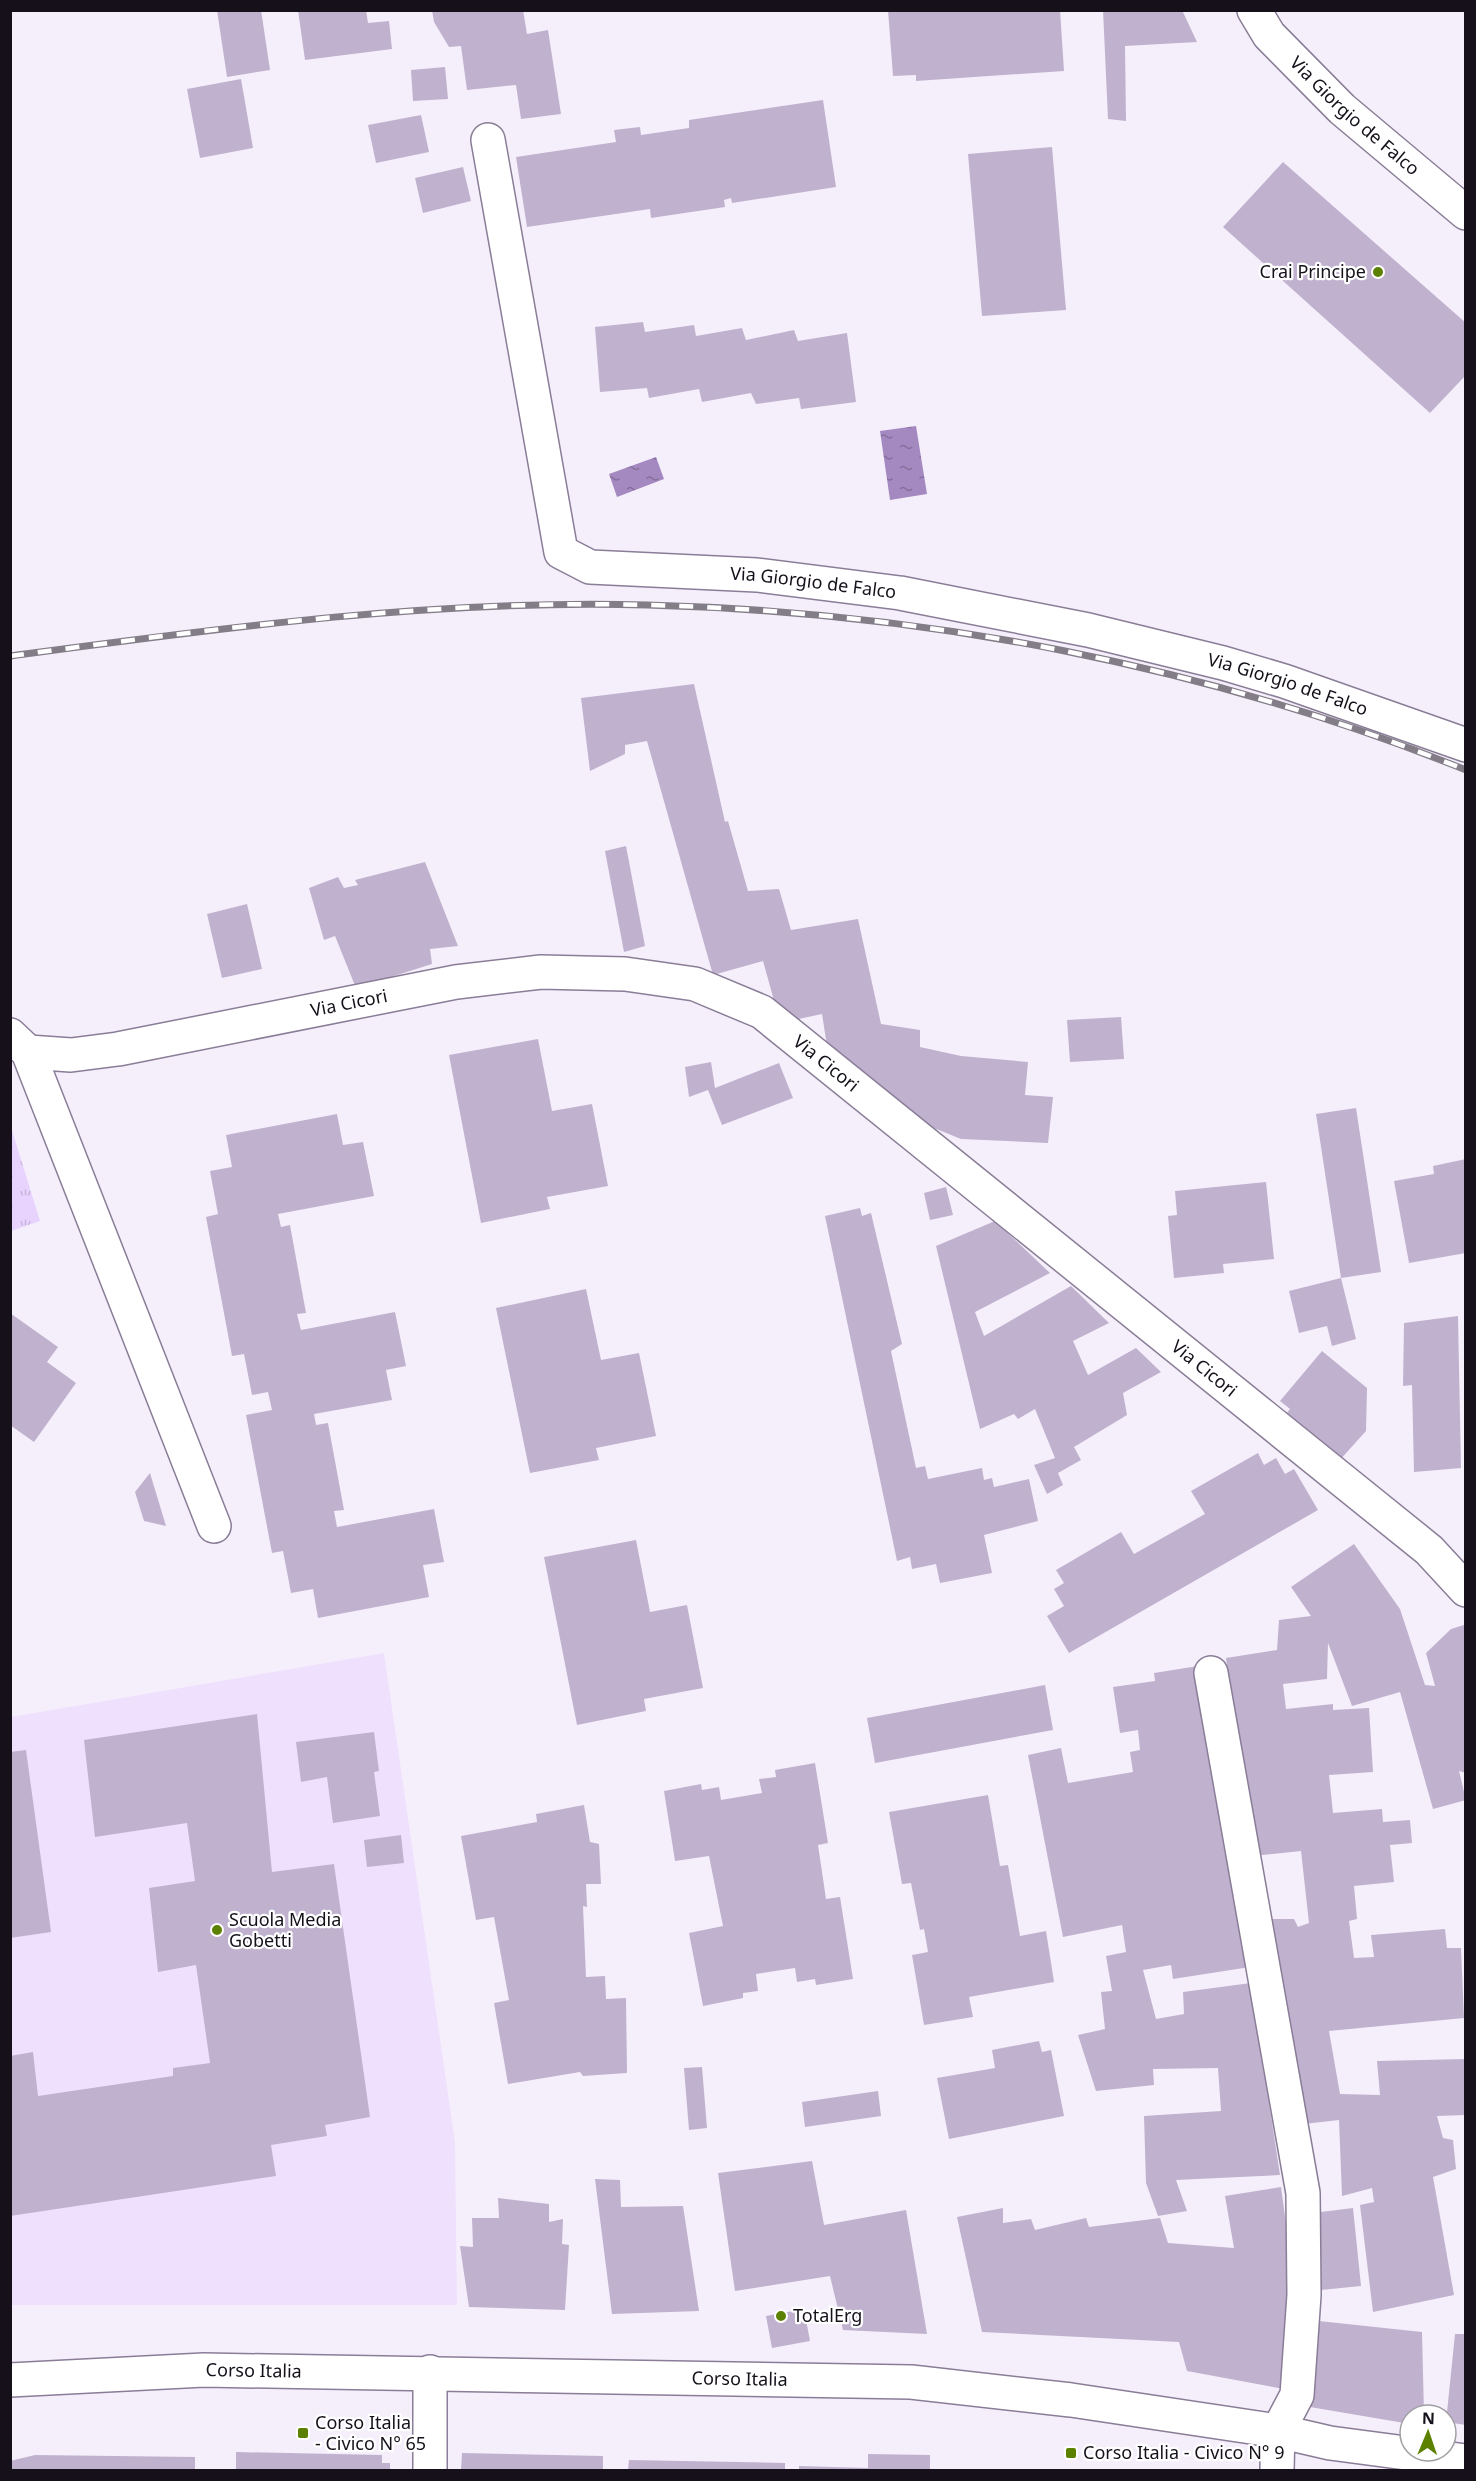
<svg xmlns="http://www.w3.org/2000/svg" width="1476" height="2481" font-family="'Noto Sans',sans-serif">
	<style>
		.built { fill: #efe1fe }
		.grass { fill: url(#grass-tufts) }
		.water { fill: url(#water-ripples) }
		.building { fill: #c0b2cf }
		.lines { fill: none; stroke-linecap: round; stroke-linejoin: round }
		.minor-casing { stroke: #8a7d97; stroke-width: 36 }
		.minor { stroke: #fff; stroke-width: 33 }
		.rail-casing { stroke: #837d88; stroke-width: 7 }
		.rail { stroke: #fff; stroke-width: 4.5; stroke-dasharray: 14; stroke-linecap: butt }
		.poi-dot { fill: #5c8100; stroke: #fff; stroke-width: 2 }
		.labels { text-anchor: middle; stroke-width: 4.5; stroke-linejoin: round; paint-order: stroke }
		.street-label { font-size: 18px; fill: #15101a; stroke: #fff }
		.poi-label { font-size: 18px; fill: #15101a; stroke: #fff; text-anchor: start }
	</style>
	<defs>
		<pattern id="grass-tufts" width="24" height="20" patternUnits="userSpaceOnUse" patternTransform="scale(1.5)"><rect width="24" height="20" fill="#e8d3ff"/><path d="M3 7l-1-3M5 7V3M7 7l1-3M15 17l-1-3M17 17v-4M19 17l1-3" fill="none" stroke="#c6b4da"/></pattern>
		<pattern id="water-ripples" width="26" height="14" patternUnits="userSpaceOnUse" patternTransform="scale(1.5)"><rect width="26" height="14" fill="#a488c0"/><path d="M2 4q2-2 4 0t4 0M15 11q2-2 4 0t4 0" fill="none" stroke="#846e9b"/></pattern>
	</defs>
	<rect width="100%" height="100%" fill="#f5effb"/>
	<path class="built" d="M384,1653L455,2142L457,2305H11V1717Z"/>
	<path class="grass" d="M10,1124L40,1221L11,1231H10Z"/>
	<g class="water">
		<path d="M916,426L927,494L890,500L880,431Z"/>
		<path d="M656,457L664,479L617,497L609,474Z"/>
	</g>
	<g class="building">
		<path d="M217,10H261L270,70L227,77Z"/>
		<path d="M298,10H366L368,23L389,21L392,49L305,60Z"/>
		<path d="M432,10H523L527,34L548,30L561,114L521,119L516,85L467,90L461,46L449,47L434,22Z"/>
		<path d="M888,10H1060L1064,71L916,81V75L893,76Z"/>
		<path d="M1103,10H1182L1197,42L1125,46L1126,121L1108,119Z"/>
		<path d="M445,67L448,99L413,101L411,70Z"/>
		<path d="M241,79L253,148L200,158L187,89Z"/>
		<path d="M823,100L836,187L732,203L731,198L724,200L725,207L651,218L650,209L527,227L516,157L616,142L614,130L640,127L641,135L689,128V120Z"/>
		<path d="M421,115L429,152L376,163L368,125Z"/>
		<path d="M1052,147L1066,310L982,316L968,154Z"/>
		<path d="M1283,162L1466,323V375L1430,413L1223,227Z"/>
		<path d="M463,167L471,201L423,213L415,178Z"/>
		<path d="M643,322L645,332L694,325L696,336L742,328L746,340L794,330L798,341L847,333L856,402L801,409L799,398L756,404L751,393L702,402L699,389L649,398L647,388L600,392L595,327Z"/>
		<path d="M694,684L725,822L728,821L748,891L779,889L791,930L858,919L881,1024L920,1030V1047L961,1056L1028,1062L1025,1095L1053,1097L1048,1143L961,1139L897,1113L828,1052L822,1014L794,1020L791,1013L778,1015L763,961L713,975L647,741L625,745V754L590,771L581,698Z"/>
		<path d="M626,846L645,946L624,952L605,851Z"/>
		<path d="M425,862L458,946L430,949L432,964L356,988L335,936L324,940L309,888L338,877L344,888L358,885L355,880Z"/>
		<path d="M247,904L262,969L222,978L207,914Z"/>
		<path d="M1121,1017L1124,1059L1070,1062L1067,1020Z"/>
		<path d="M538,1039L552,1111L592,1104L608,1186L547,1197L550,1209L481,1223L449,1055Z"/>
		<path d="M711,1062L715,1088L779,1063L793,1098L722,1125L708,1090L689,1097L685,1067Z"/>
		<path d="M1356,1108L1381,1272L1341,1278L1316,1114Z"/>
		<path d="M337,1114L343,1145L363,1142L374,1196L278,1214L281,1227L290,1225L306,1313L297,1314L301,1330L395,1312L406,1366L386,1370L392,1400L314,1414L316,1425L328,1423L344,1510L334,1511L337,1527L434,1509L444,1562L423,1565L429,1597L318,1618L313,1589L291,1593L283,1551L272,1553L246,1415L272,1410L268,1392L252,1395L244,1354L232,1356L206,1217L218,1214L210,1171L232,1167L226,1135Z"/>
		<path d="M1466,1159V1253L1409,1263L1394,1181L1434,1174L1433,1166Z"/>
		<path d="M1266,1182L1274,1259L1223,1264L1224,1273L1174,1278L1168,1216L1177,1215L1175,1191Z"/>
		<path d="M946,1187L953,1215L930,1220L924,1193Z"/>
		<path d="M860,1208L862,1216L871,1213L902,1344L891,1351L916,1468L925,1466L928,1479L982,1468L984,1480L992,1478L994,1487L1029,1479L1038,1521L984,1535L992,1573L940,1583L936,1564L912,1569L910,1557L897,1561L825,1216Z"/>
		<path d="M995,1221L1050,1273L975,1312L984,1336L1071,1286L1109,1323L1073,1341L1088,1375L1136,1348L1161,1372L1123,1393L1127,1415L1074,1447L1081,1460L1058,1473L1063,1485L1047,1494L1034,1465L1055,1458L1035,1409L1018,1419L1014,1414L980,1429L936,1246Z"/>
		<path d="M1341,1278L1356,1339L1332,1346L1327,1326L1299,1333L1289,1291Z"/>
		<path d="M586,1289L601,1360L639,1353L656,1436L596,1448L599,1460L530,1473L496,1308Z"/>
		<path d="M10,1313L58,1347L47,1362L76,1383L34,1442L10,1425Z"/>
		<path d="M1458,1316L1461,1468L1414,1472L1412,1385L1403,1386L1404,1323Z"/>
		<path d="M1322,1351L1367,1388L1366,1431L1338,1462L1285,1415L1290,1409L1280,1401Z"/>
		<path d="M1258,1453L1264,1465L1276,1458L1285,1474L1294,1469L1318,1510L1069,1653L1047,1616L1064,1606L1054,1589L1064,1583L1056,1570L1121,1532L1134,1554L1205,1514L1191,1491Z"/>
		<path d="M150,1473L166,1526L144,1521L135,1492Z"/>
		<path d="M636,1540L650,1612L687,1605L703,1688L644,1699L646,1711L577,1725L544,1557Z"/>
		<path d="M1354,1544L1400,1609L1425,1685L1435,1686L1426,1653L1451,1629L1464,1625L1466,1627V1773L1459,1771L1466,1800L1433,1809L1400,1692L1352,1706L1328,1643L1327,1679L1283,1684L1286,1709L1333,1704V1710L1369,1708L1373,1772L1329,1775L1333,1813L1382,1809L1383,1822L1410,1820L1412,1843L1390,1845L1394,1882L1354,1886L1357,1919L1349,1921L1354,1958L1374,1957L1371,1935L1445,1929L1447,1948H1461L1464,2018L1329,2031L1340,2094L1380,2095L1377,2061L1466,2059V2115L1437,2116L1443,2138L1453,2140L1456,2169L1433,2177L1454,2295L1373,2312L1360,2205L1374,2202L1372,2188L1342,2196L1339,2120L1295,2125L1268,1919H1294L1298,1927L1309,1923L1301,1851L1253,1856L1226,1658L1277,1650L1279,1620L1311,1616L1291,1587Z"/>
		<path d="M1198,1666L1250,1967L1173,1979L1171,1965L1143,1970L1156,2019L1184,2014L1183,1992L1251,1983L1280,2175L1176,2180L1187,2211L1158,2216L1146,2183L1144,2116L1221,2111L1218,2068L1153,2069L1154,2085L1096,2091L1078,2035L1105,2029L1101,1992L1112,1991L1106,1956L1126,1952L1122,1925L1063,1937L1028,1755L1061,1748L1068,1783L1133,1772L1130,1752L1140,1750L1138,1730L1120,1733L1113,1687L1155,1681L1154,1673Z"/>
		<path d="M1045,1685L1053,1730L875,1763L867,1718Z"/>
		<path d="M257,1714L272,1872L334,1864L370,2117L325,2125L327,2136L271,2145L276,2176L10,2216V2056L33,2052L38,2096L173,2076V2068L210,2063L196,1965L158,1972L149,1888L195,1881L187,1823L95,1837L84,1740Z"/>
		<path d="M374,1732L379,1771L374,1772L380,1816L333,1823L327,1777L301,1782L296,1742Z"/>
		<path d="M26,1750L51,1932L10,1938V1752Z"/>
		<path d="M815,1763L828,1843L818,1845L826,1899L840,1897L853,1979L816,1985L815,1979L797,1982L795,1968L756,1974L758,1991L743,1993V1998L703,2006L689,1933L723,1926L709,1856L675,1861L664,1791L701,1784L702,1790L719,1787L721,1800L762,1793L759,1779L776,1777L775,1770Z"/>
		<path d="M988,1795L1000,1866L1008,1865L1020,1936L1046,1931L1054,1982L969,1997L973,2017L924,2025L912,1955L928,1952L924,1929L920,1930L911,1883L902,1884L889,1812Z"/>
		<path d="M584,1805L590,1842L599,1844L601,1884H586L587,1907L583,1906L586,1977L605,1976L606,1999L626,1998L627,2073L583,2076L580,2072L508,2084L494,2003L509,2000L494,1917L476,1920L461,1836L537,1822L536,1814Z"/>
		<path d="M401,1835L404,1863L367,1867L364,1840Z"/>
		<path d="M1039,2041L1042,2052L1051,2050L1064,2116L949,2139L937,2078L995,2068L992,2050Z"/>
		<path d="M702,2067L707,2128L689,2130L684,2068Z"/>
		<path d="M878,2091L881,2116L805,2127L802,2102Z"/>
		<path d="M812,2161L824,2225L906,2210L927,2334L843,2330L830,2276L735,2291L718,2173Z"/>
		<path d="M595,2179L620,2180L621,2207L683,2206L699,2311L612,2314Z"/>
		<path d="M1281,2187L1290,2253L1284,2389L1187,2371L1179,2342L982,2332L957,2217L1003,2208V2223L1031,2219L1035,2230L1086,2218L1089,2227L1160,2218L1168,2243L1234,2248L1225,2196Z"/>
		<path d="M498,2198L549,2204V2222L563,2219L562,2244L569,2245L565,2310L469,2307L460,2246L473,2247L472,2218H499Z"/>
		<path d="M1353,2208L1361,2286L1321,2290L1313,2213Z"/>
		<path d="M804,2309L810,2341L772,2348L766,2316Z"/>
		<path d="M1319,2321L1422,2332L1424,2415H1410V2424L1310,2407Z"/>
		<path d="M1455,2334H1466V2425L1446,2422Z"/>
		<path d="M236,2452L382,2455V2463H390V2470H236Z"/>
		<path d="M462,2453L603,2456V2470H461Z"/>
		<path d="M868,2454L930,2455V2470H799V2466L868,2468Z"/>
		<path d="M35,2455L195,2457V2470H10V2461Z"/>
		<path d="M629,2460L785,2463V2470H628Z"/>
	</g>
	<g class="lines">
		<defs>
			<g id="minor">
				<path id="s1" d="M1254,10L1269,35L1342,109L1466,213"/>
				<path id="s2" d="M488,140L561,552L590,567L757,575L900,593L1088,630L1223,663L1284,681L1466,745"/>
				<path d="M10,1035L28,1052L214,1526"/>
				<path id="s3" d="M28,1052L71,1055L118,1049L456,982L541,972L625,974L695,984L762,1012L1429,1550L1466,1590"/>
				<path d="M1211,1673L1303,2193L1304,2295L1297,2395L1278,2431L1277,2470"/>
				<path id="s4" d="M10,2380L204,2370L911,2382L1071,2400L1278,2431L1330,2443L1466,2461"/>
				<path d="M430,2470V2372"/>
			</g>
		</defs>
		<use href="#minor" class="minor-casing"/>
		<use href="#minor" class="minor"/>
		<defs>
			<path id="rail" d="M10,656C221,628 434,599 647,605C927,612 1205,665 1466,770"/>
		</defs>
		<use href="#rail" class="rail-casing"/>
		<use href="#rail" class="rail"/>
	</g>
	<g class="poi-dot">
		<circle cx="1378" cy="272" r="6"/>
		<circle cx="217" cy="1930" r="6"/>
		<circle cx="781" cy="2316" r="6"/>
		<rect x="297" y="2427" width="12" height="12" rx="3"/>
		<rect x="1065" y="2447" width="12" height="12" rx="3"/>
	</g>
	<g class="labels">
		<g class="street-label">
			<text dy="6" stroke="none"><textPath href="#s1" startOffset="147">Via Giorgio de Falco</textPath></text>
			<text dy="6" stroke="none"><textPath href="#s2" startOffset="675">Via Giorgio de Falco</textPath></text>
			<text dy="6" stroke="none"><textPath href="#s2" startOffset="1161">Via Giorgio de Falco</textPath></text>
			<text dy="6" stroke="none"><textPath href="#s3" startOffset="326">Via Cicori</textPath></text>
			<text dy="6" stroke="none"><textPath href="#s3" startOffset="830">Via Cicori</textPath></text>
			<text dy="6" stroke="none"><textPath href="#s3" startOffset="1316">Via Cicori</textPath></text>
			<text dy="6" stroke="none"><textPath href="#s4" startOffset="244">Corso Italia</textPath></text>
			<text dy="6" stroke="none"><textPath href="#s4" startOffset="730">Corso Italia</textPath></text>
		</g>
		<g class="poi-label">
			<text x="1366" y="278" text-anchor="end">Crai Principe</text>
			<text x="229" y="1926">Scuola Media<tspan x="229" dy="21">Gobetti</tspan></text>
			<text x="793" y="2322">TotalErg</text>
			<text x="315" y="2429">Corso Italia<tspan x="315" dy="21">- Civico N° 65</tspan></text>
			<text x="1083" y="2459">Corso Italia - Civico N° 9</text>
		</g>
	</g>
	<rect width="1476" height="2481" fill="none" stroke="#15101a" stroke-width="24"/>
	<g transform="translate(1428 2433) rotate(2)"><circle r="28" fill="#ffffff" stroke="#a19fa3" stroke-width="1.5"/>
	<path d="M0-4.5L10 22L0 15L-10 22Z" fill="#5c8100"/>
	<text y="-9" font-size="16" font-weight="bold" text-anchor="middle" fill="#15101a">N</text>
	</g>
</svg>
